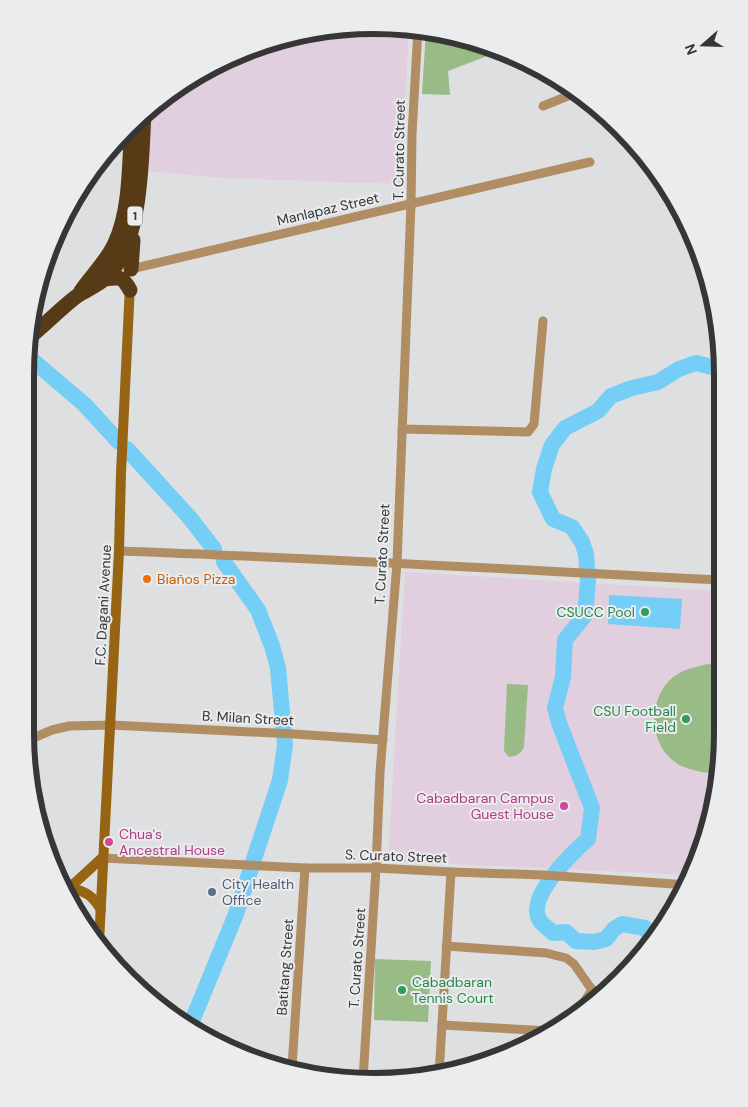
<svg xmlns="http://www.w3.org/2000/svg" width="748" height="1107" font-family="'DM Sans',sans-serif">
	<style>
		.education { fill: #e1cede }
		.green { fill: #99bb85 }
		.water { fill: #75cef5 }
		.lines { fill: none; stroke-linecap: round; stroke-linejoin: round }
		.river { stroke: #75cef5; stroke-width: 16 }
		.street { stroke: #b08d62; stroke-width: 9 }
		.secondary { stroke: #976414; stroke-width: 10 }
		.highway { stroke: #573b16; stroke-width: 15 }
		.food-dot { fill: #e8710a; stroke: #ebecee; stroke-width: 2 }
		.leisure-dot { fill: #2e9e5b; stroke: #ebecee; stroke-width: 2 }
		.hotel-dot { fill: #d1479c; stroke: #ebecee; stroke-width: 2 }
		.service-dot { fill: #5c6f8a; stroke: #ebecee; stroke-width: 2 }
		.labels { text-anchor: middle; stroke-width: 4; stroke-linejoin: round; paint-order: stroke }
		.shield { fill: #ebecee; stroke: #6c6d6e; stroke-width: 1 }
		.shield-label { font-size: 12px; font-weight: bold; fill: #363637 }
		.street-label { font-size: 14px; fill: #363637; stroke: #ebecee }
		.food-label { font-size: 14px; fill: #c56008; stroke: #ebecee; text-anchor: start }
		.leisure-label { font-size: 14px; fill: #27864d; stroke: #ebecee; text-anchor: end }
		.hotel-label { font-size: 14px; fill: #b23c85; stroke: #ebecee; text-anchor: end }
		.service-label { font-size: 14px; fill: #4e5e75; stroke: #ebecee; text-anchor: start }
		.rim { fill: none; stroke: #363637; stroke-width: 6 }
	</style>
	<rect width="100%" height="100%" fill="#dedfe1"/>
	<g class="education">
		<path d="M374,25L408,28L409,30L401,184L223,178L148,171L151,108L180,84L240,52L306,32Z"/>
		<path d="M405,572L720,591L716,801L691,875L388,861Z"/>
	</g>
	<g class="green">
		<path d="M426,30L442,32L503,50L448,71L450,95L422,94Z"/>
		<path d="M708,664L718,665L717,774C701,772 682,770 670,758C648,737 650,697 672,678C683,669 695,667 708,664Z"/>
		<path d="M507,684L528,685L524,747C521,754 516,756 509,757L504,751Z"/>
		<path d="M375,959L431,961L428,1022L374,1020Z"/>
	</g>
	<path class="water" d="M609,595L682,599L680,629L608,624Z"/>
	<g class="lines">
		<g class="river">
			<path d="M31,359L84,404L119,442"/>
			<path d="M127,449L190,518L214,549"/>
			<path d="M651,938L645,928L622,924L614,929L606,939L594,942L576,941L566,932L553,933C549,929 541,924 539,919C527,896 573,852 588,839L592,808L559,723L555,708L563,677L565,640L585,615L588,581L586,554L582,542L572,527L553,519L540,492L544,469L552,445L565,428L598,411L611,396L632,388L658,382L679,369L696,363L716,368L722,360"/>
			<path d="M190,1026L236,914L280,780L285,745L278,668L272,646L258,610L224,562"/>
		</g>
		<g class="street">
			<path d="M543,106L578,92"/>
			<path d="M131,269L590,162"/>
			<path d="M402,429L528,432L534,424L543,321"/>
			<path d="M119,551C320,558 520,570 720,580"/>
			<path d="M718,580L716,476L722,446"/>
			<path d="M26,741L52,730L69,726L111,725L294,734L383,740"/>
			<path d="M102,858L305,868H376L451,872L543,875L688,885"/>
			<path d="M446,946L546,953L566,958L574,964L590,987L599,996"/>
			<path d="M576,1014L592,990"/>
			<path d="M442,1025L551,1031L555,1030"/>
			<path d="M292,1067L305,868"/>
			<path d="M439,1075L451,872"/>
			<path d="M363,1080L376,868L380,772L397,563L411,204L412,134L418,29"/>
		</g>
		<g class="secondary">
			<path d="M70,888C86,891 93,896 101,910"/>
			<path d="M66,891L102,858"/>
			<path d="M99,943L119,551L121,473L130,285"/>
		</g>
		<g class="highway">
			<path d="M131,269L133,240"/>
			<path d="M104,279C120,277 122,276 130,290"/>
			<path d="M81,291C92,275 107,261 115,243C131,209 129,161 132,123"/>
			<path d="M31,336C47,323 61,308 77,296C86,290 96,286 103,280C143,248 141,160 144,113"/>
		</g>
	</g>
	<circle class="food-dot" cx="147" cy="579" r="5"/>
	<g class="leisure-dot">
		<circle cx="645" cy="612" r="5"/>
		<circle cx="686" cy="719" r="5"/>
		<circle cx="402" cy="990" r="5"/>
	</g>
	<g class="hotel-dot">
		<circle cx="564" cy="806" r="5"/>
		<circle cx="109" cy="842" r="5"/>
	</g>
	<circle class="service-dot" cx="212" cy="892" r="5"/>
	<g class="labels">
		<rect class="shield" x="127.5" y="206.5" width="15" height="19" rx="4"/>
		<g class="shield-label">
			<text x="135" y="220">1</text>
		</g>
		<g class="street-label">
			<text transform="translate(399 150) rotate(-89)" y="5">T. Curato Street</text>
			<text transform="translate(328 209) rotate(-13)" y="5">Manlapaz Street</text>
			<text transform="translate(382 554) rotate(-87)" y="5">T. Curato Street</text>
			<text transform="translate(103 605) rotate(-87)" y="5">F.C. Dagani Avenue</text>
			<text transform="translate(248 718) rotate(3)" y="5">B. Milan Street</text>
			<text transform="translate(396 856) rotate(2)" y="5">S. Curato Street</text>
			<text transform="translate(357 958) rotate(-86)" y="5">T. Curato Street</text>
			<text transform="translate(285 967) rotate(-86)" y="5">Batitang Street</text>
		</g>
		<g class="food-label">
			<text x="157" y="584">Biaños Pizza</text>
		</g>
		<g class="leisure-label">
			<text x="635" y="617">CSUCC Pool</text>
			<text x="676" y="716">CSU Football<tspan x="676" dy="16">Field</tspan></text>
			<text x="412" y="987" text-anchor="start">Cabadbaran<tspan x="412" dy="16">Tennis Court</tspan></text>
		</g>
		<g class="hotel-label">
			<text x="554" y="803">Cabadbaran Campus<tspan x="554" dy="16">Guest House</tspan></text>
			<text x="119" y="839" text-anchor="start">Chua's<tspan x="119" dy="16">Ancestral House</tspan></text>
		</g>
		<g class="service-label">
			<text x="222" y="889">City Health<tspan x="222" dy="16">Office</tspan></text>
		</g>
	</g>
	<path d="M0 0H748V1107H0ZM374 34H374A340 340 0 0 1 714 374V733A340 340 0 0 1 374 1073H374A340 340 0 0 1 34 733V374A340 340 0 0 1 374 34Z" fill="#ebecee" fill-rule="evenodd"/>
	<path class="rim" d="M374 34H374A340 340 0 0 1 714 374V733A340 340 0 0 1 374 1073H374A340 340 0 0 1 34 733V374A340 340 0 0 1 374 34Z"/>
	<g transform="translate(703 45) rotate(250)" stroke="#ebecee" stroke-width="4" paint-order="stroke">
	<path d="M0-4L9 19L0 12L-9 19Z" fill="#363637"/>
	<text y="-8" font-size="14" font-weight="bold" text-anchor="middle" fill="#363637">N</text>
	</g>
</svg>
